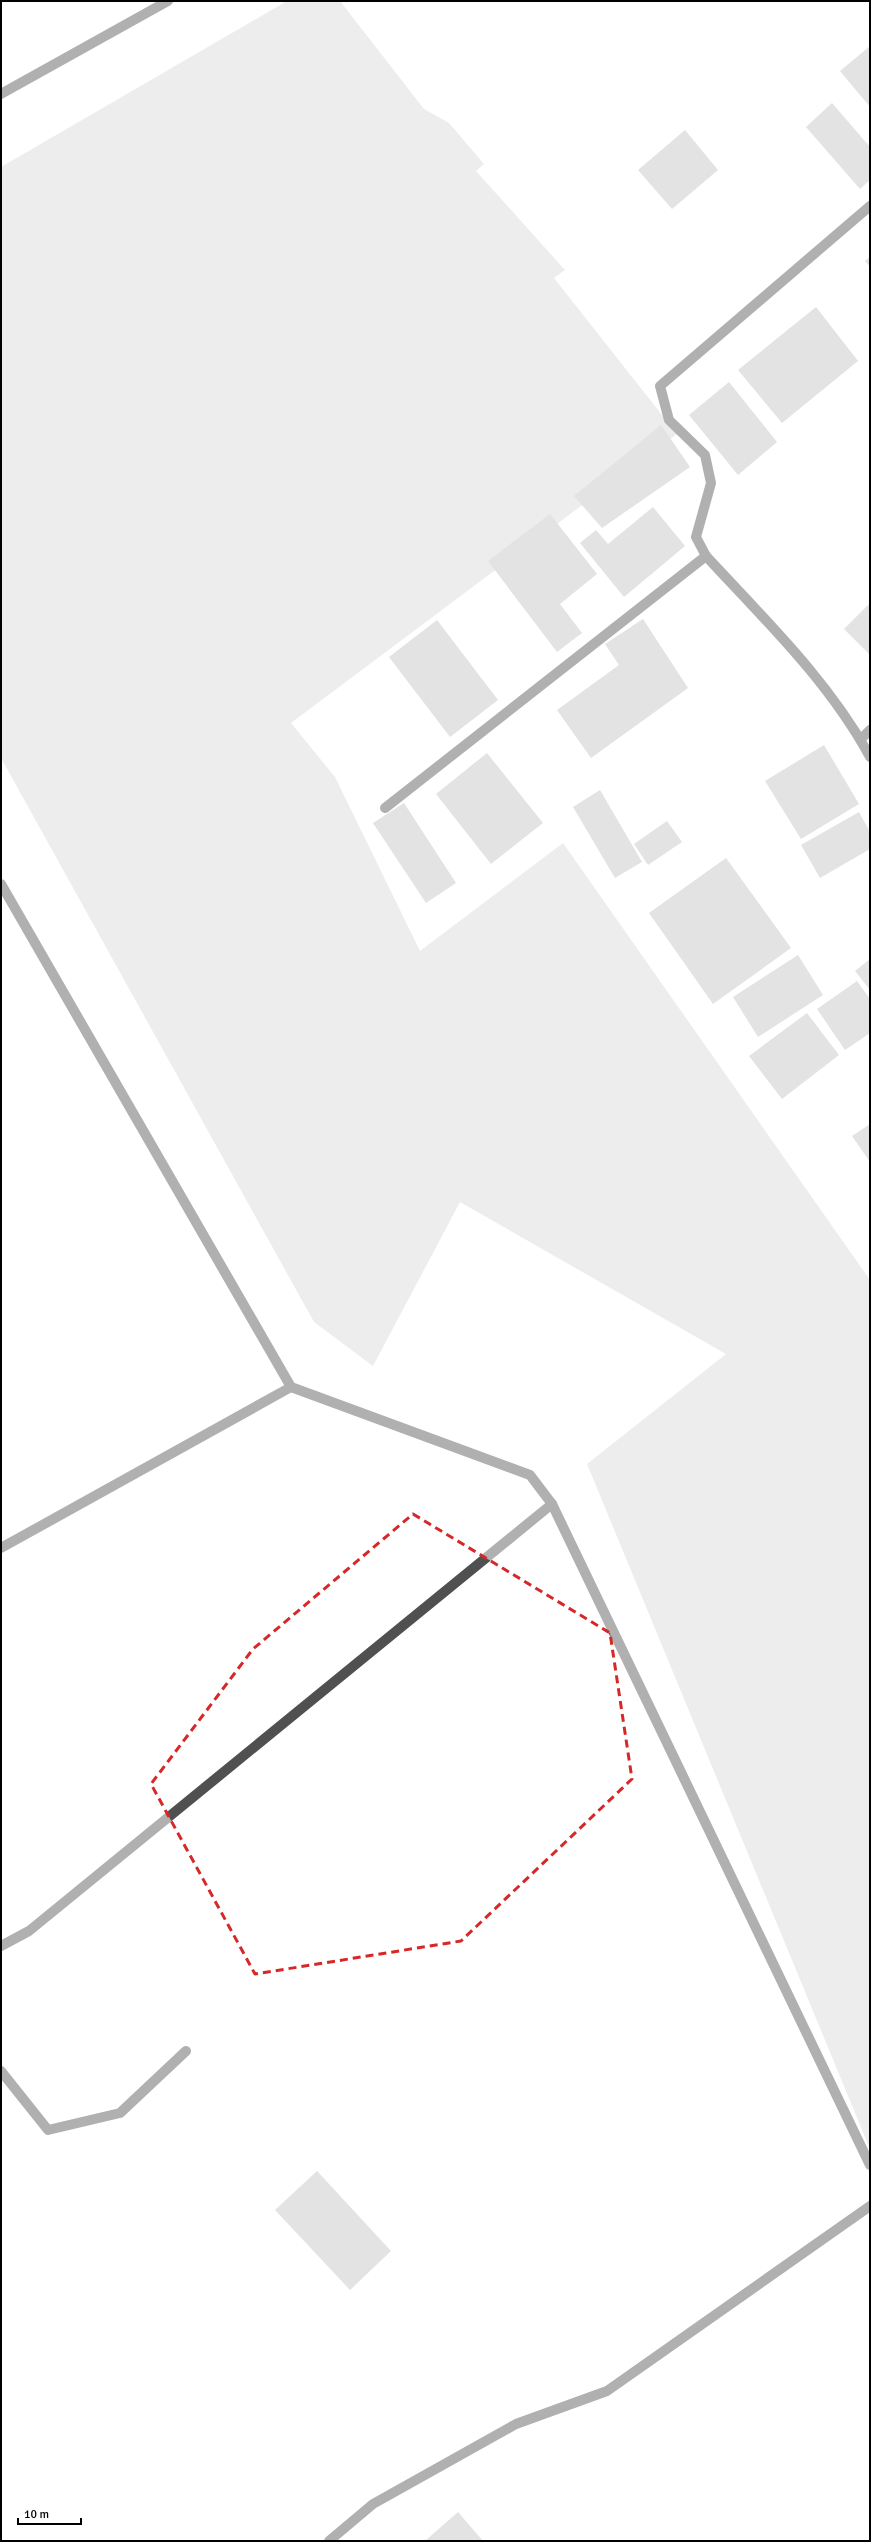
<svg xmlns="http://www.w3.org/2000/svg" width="871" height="2542" font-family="Signika,sans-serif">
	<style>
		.green { fill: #d7d7d7 }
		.building { fill: #c0c0c0 }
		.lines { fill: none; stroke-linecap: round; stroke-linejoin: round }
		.minor { stroke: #505050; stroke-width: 10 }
		.marked { fill: none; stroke: #d62828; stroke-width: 3; stroke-dasharray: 8 5; stroke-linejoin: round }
	</style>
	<rect width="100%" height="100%" fill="#fff"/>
	<path class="green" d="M287,1H340L424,109L449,123L484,164L476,171L565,270L554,278L677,434L291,723L335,777L420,951L563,843L870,1280V2149L587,1464L726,1354L460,1202L373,1366L314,1322L1,758V167Z"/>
	<g class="building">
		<path d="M870,46V107L840,71Z"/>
		<path d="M832,103L870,147V180L860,189L806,127Z"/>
		<path d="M685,130L718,170L672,209L638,170Z"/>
		<path d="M870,257V267L865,261Z"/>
		<path d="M816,307L858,361L782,423L738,370Z"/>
		<path d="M729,382L777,442L738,475L689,415Z"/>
		<path d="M661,425L690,467L602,528L574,496Z"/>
		<path d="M653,507L685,546L624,597L580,543L596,530L608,544Z"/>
		<path d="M550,514L597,574L560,604L582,633L557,652L488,561Z"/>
		<path d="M870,603V655L844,629Z"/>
		<path d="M643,619L688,688L591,758L557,710L619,665L605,644Z"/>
		<path d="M437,620L498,700L450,737L389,657Z"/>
		<path d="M824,745L859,804L801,839L765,781Z"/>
		<path d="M487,753L543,823L491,864L436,794Z"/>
		<path d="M600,790L642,862L615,878L573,807Z"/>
		<path d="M404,803L456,883L426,903L373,823Z"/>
		<path d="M859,812L870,832V849L820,878L801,845Z"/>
		<path d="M667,821L682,842L648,865L634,844Z"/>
		<path d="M726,858L791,948L713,1004L649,913Z"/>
		<path d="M798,955L823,995L758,1037L733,997Z"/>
		<path d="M870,959V990L855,971Z"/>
		<path d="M857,981L870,999V1033L845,1050L817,1009Z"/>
		<path d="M807,1013L839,1055L782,1099L749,1056Z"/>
		<path d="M870,1124V1162L852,1136Z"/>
		<path d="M317,2171L391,2251L350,2290L275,2210Z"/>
		<path d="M458,2512L483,2541H425Z"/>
	</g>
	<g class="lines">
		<g class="minor">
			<path d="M1,94L168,1"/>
			<path d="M870,206L660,386L669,420L705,455L711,483L696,537L706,556C764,619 829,681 870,757"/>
			<path d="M861,739L870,730"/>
			<path d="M385,808L706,556"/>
			<path d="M1,884L291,1387L530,1475L552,1504L870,2165"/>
			<path d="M1,1548L291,1387"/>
			<path d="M1,1946L29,1931L552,1504"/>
			<path d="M1,2071L48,2130L120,2113L186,2051"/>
			<path d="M329,2541L373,2504L516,2424L607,2391L870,2206"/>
		</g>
	</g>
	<path d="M0 0H871V2542H0ZM413,1514L610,1633L632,1779L461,1941L255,1974L151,1784L253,1649Z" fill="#fff" fill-opacity=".55" fill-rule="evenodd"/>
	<path class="marked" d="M413,1514L610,1633L632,1779L461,1941L255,1974L151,1784L253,1649Z"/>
	<rect width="871" height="2542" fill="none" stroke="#000000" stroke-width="4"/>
	<path d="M18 2518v6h63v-6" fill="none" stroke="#000000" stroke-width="2"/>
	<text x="24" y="2518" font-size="12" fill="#000000" stroke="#ffffff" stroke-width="3" paint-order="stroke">10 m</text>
</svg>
